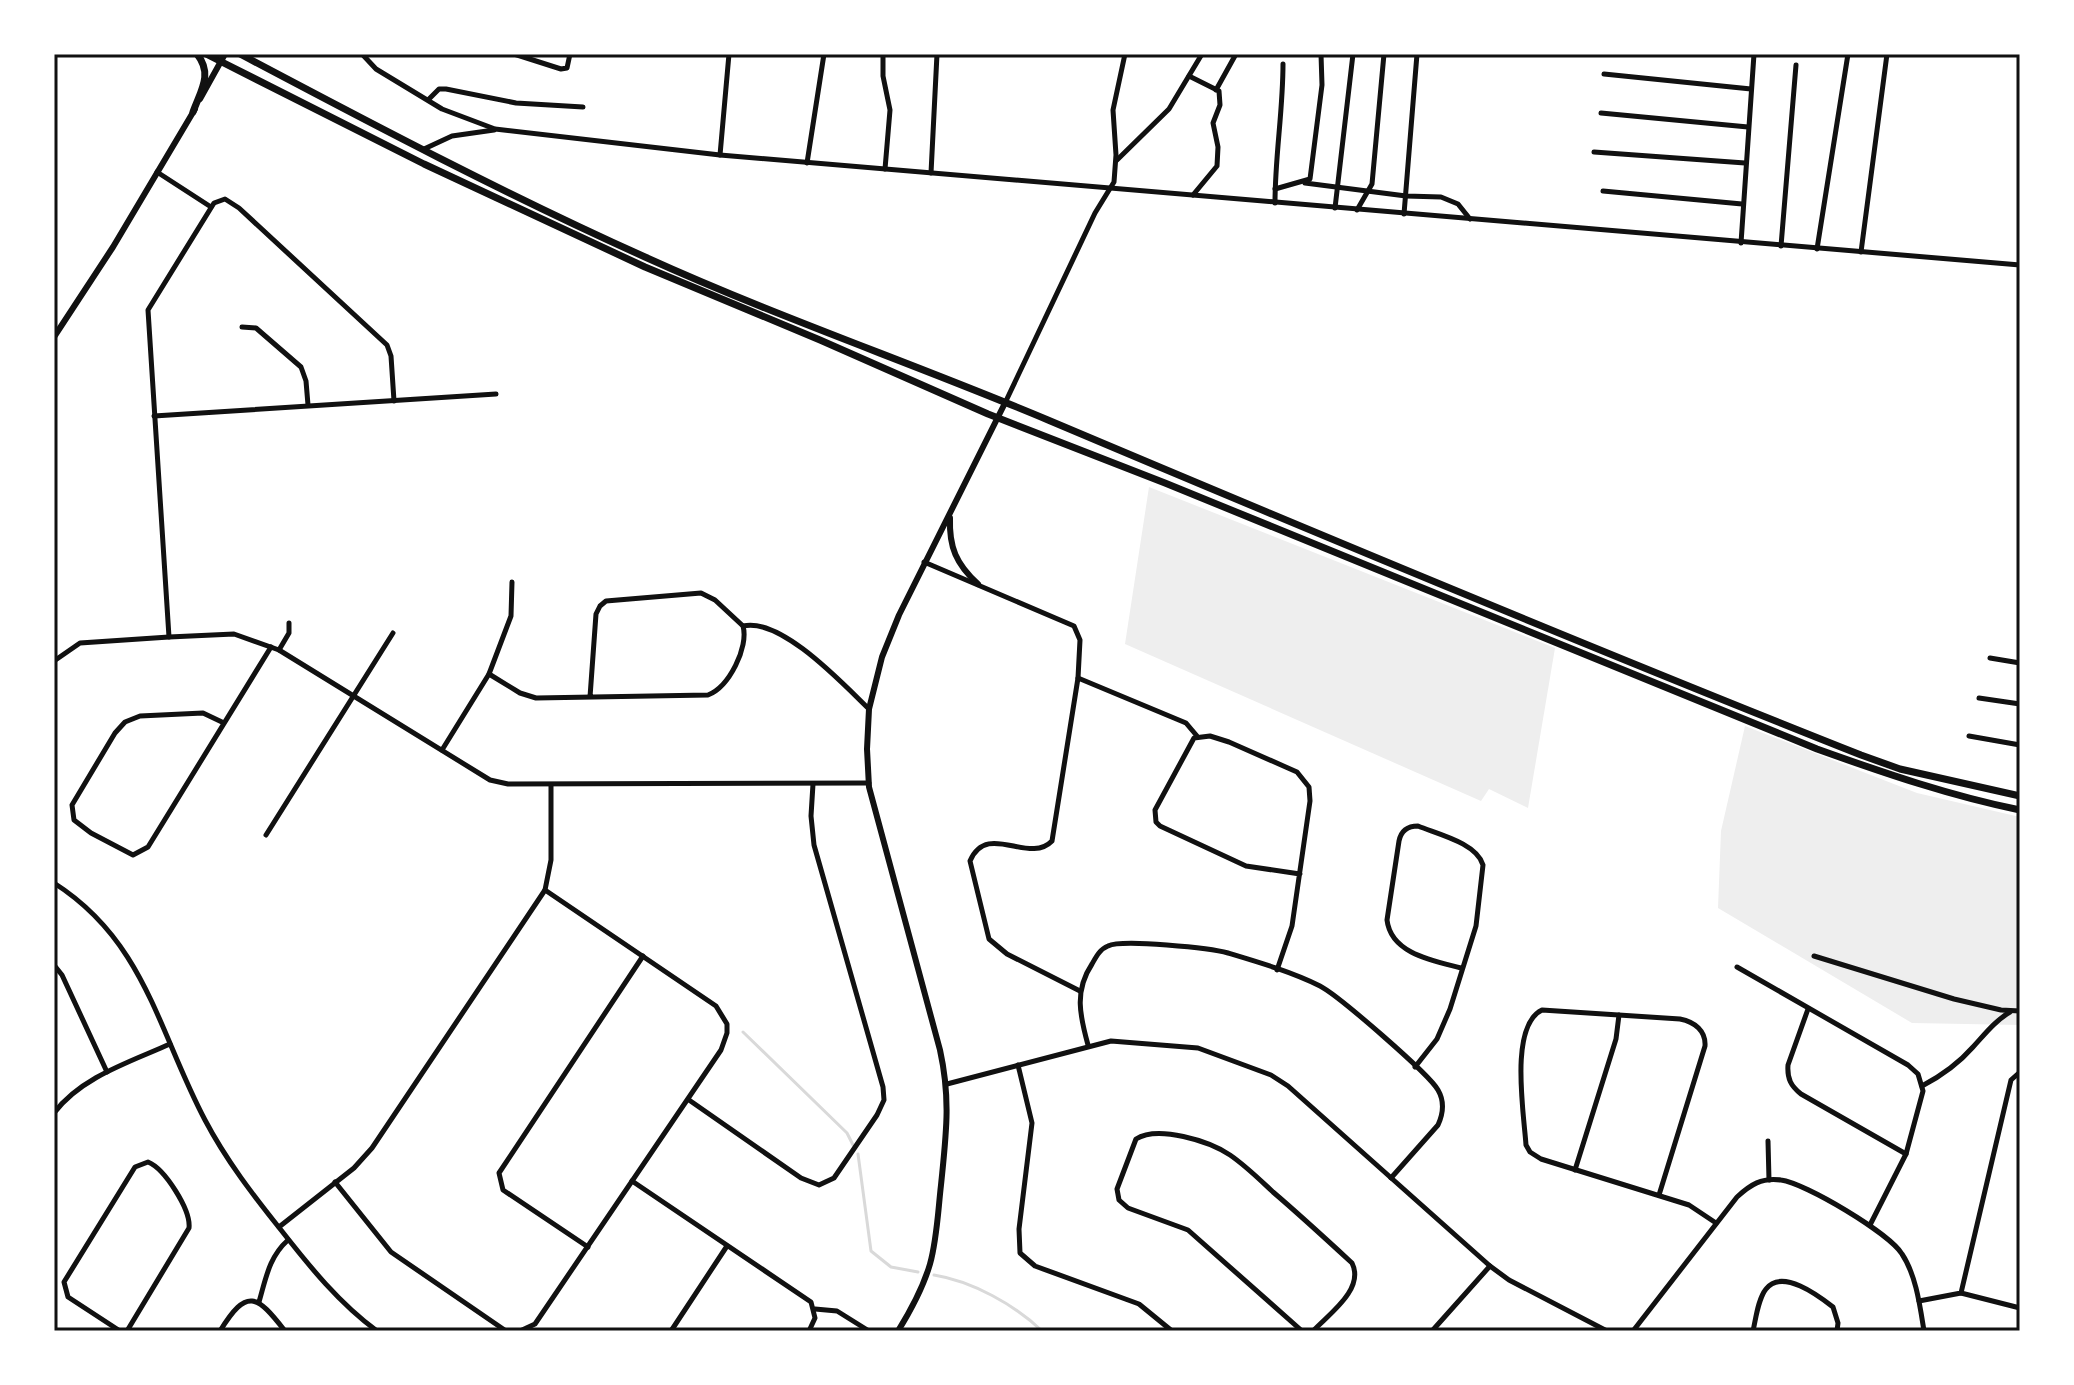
<svg xmlns="http://www.w3.org/2000/svg" width="2074" height="1385" font-family="Roboto,sans-serif">
	<style>
		.green { fill: #eee }
		.lines { fill: none; stroke-linecap: round; stroke-linejoin: round }
		.stream { stroke: #d9d9d9; stroke-width: 3 }
		.minor { stroke: #111; stroke-width: 5 }
		.tertiary { stroke: #111; stroke-width: 6 }
		.primary { stroke: #111; stroke-width: 7 }
		.neatline { fill: none; stroke: #111; stroke-width: 3 }
	</style>
	<rect width="100%" height="100%" fill="#fff"/>
	<g class="green">
		<path d="M1149,487L1555,648L1528,808L1489,789L1481,801L1125,644Z"/>
		<path d="M1745,726L1917,793L2020,817V1025L1912,1023L1718,908L1721,831Z"/>
	</g>
	<g class="lines">
		<g class="stream">
			<path d="M743,1032L847,1133L853,1145"/>
			<path d="M858,1154L871,1251L891,1267L918,1272"/>
			<path d="M934,1275C972,1281 1015,1305 1042,1331"/>
		</g>
		<g class="minor">
			<path d="M362,54L376,69L442,109L495,129L720,155L2020,265"/>
			<path d="M514,54L561,69L567,68L570,54"/>
			<path d="M883,54V76L890,110L885,169"/>
			<path d="M1604,74L1751,89"/>
			<path d="M1189,76L1219,91L1220,105L1213,123L1218,147L1217,166L1193,195"/>
			<path d="M1216,90L1236,54"/>
			<path d="M429,99L439,89H446L516,103L583,107"/>
			<path d="M1601,113L1748,127"/>
			<path d="M424,149L452,136L494,130"/>
			<path d="M1594,152L1745,163"/>
			<path d="M720,155L729,54"/>
			<path d="M1117,160L1169,109L1202,54"/>
			<path d="M807,163L824,54"/>
			<path d="M157,172L211,207"/>
			<path d="M931,173L937,54"/>
			<path d="M1305,183L1406,196L1441,197L1458,204L1470,219"/>
			<path d="M1275,189L1310,179L1322,85L1321,54"/>
			<path d="M1603,191L1742,204"/>
			<path d="M1275,203C1275,156 1283,111 1283,64"/>
			<path d="M1335,208L1353,54"/>
			<path d="M1357,210L1372,184L1384,54"/>
			<path d="M1404,214L1417,54"/>
			<path d="M1741,243L1754,54"/>
			<path d="M1781,246L1796,65"/>
			<path d="M1817,249L1848,54"/>
			<path d="M1861,252L1887,54"/>
			<path d="M242,327L256,328L301,367L306,381L308,405"/>
			<path d="M1005,403L1095,213L1114,182L1116,155L1113,110L1125,54"/>
			<path d="M154,416L496,394"/>
			<path d="M924,562L1074,626L1080,640L1078,678L1052,841C1029,865 987,821 970,861L989,939L1007,954L1080,991"/>
			<path d="M743,626C781,617 843,684 869,709"/>
			<path d="M169,637L148,310L214,203L225,199L239,208L387,345L391,356L394,401"/>
			<path d="M279,650L289,633V623"/>
			<path d="M1990,658L2020,663"/>
			<path d="M54,661L80,643L169,637L234,634L279,650L490,780L508,784L869,783"/>
			<path d="M489,674L520,693L536,698L708,695C729,687 749,647 743,626L715,600L701,593L606,601L600,606L596,614L590,697"/>
			<path d="M1078,678L1186,723L1197,736"/>
			<path d="M1979,698L2020,704"/>
			<path d="M224,723L203,713L140,716L125,722L115,733L72,805L74,820L91,833L133,855L148,847L271,647"/>
			<path d="M1969,736L2020,745"/>
			<path d="M442,750L489,674L511,616L512,582"/>
			<path d="M266,835L393,633"/>
			<path d="M54,883C145,941 158,1031 205,1120C226,1160 253,1195 281,1230C310,1267 339,1303 377,1331"/>
			<path d="M1814,956L1954,999L2001,1010L2020,1011"/>
			<path d="M54,965L62,975L107,1072"/>
			<path d="M1737,967L1908,1065L1918,1074L1923,1091L1906,1154L1870,1225"/>
			<path d="M1277,970L1292,926L1310,801L1309,787L1297,772L1229,742L1210,736L1194,738L1155,810L1156,822L1160,826L1246,866L1300,874"/>
			<path d="M1808,1009L1788,1065C1787,1079 1791,1086 1801,1094L1906,1154"/>
			<path d="M1088,1045C1080,1016 1074,991 1092,964C1096,957 1100,949 1108,946C1122,939 1211,948 1228,953C1258,962 1292,972 1320,986C1339,996 1429,1074 1438,1090C1445,1102 1443,1114 1438,1125L1391,1178"/>
			<path d="M1018,1065L1032,1123L1019,1229L1020,1253L1035,1266L1139,1304L1172,1331"/>
			<path d="M1415,1067L1437,1039L1450,1009L1476,926L1483,865C1477,843 1437,834 1418,826C1407,826 1401,831 1399,841L1387,920C1391,954 1434,961 1461,968"/>
			<path d="M947,1084L1111,1041L1198,1048L1271,1075L1288,1086L1490,1266L1509,1280L1607,1331"/>
			<path d="M1922,1086C1941,1076 1959,1063 1973,1047C1985,1034 1995,1021 2010,1012"/>
			<path d="M689,1100L801,1178L819,1185L834,1178L877,1115L884,1100L883,1087L814,845L811,816L813,784"/>
			<path d="M54,1113C81,1077 130,1062 170,1044"/>
			<path d="M1768,1141L1769,1180"/>
			<path d="M1575,1170L1616,1039L1619,1015"/>
			<path d="M632,1181L811,1302L815,1318L809,1331"/>
			<path d="M335,1182L391,1252L506,1331"/>
			<path d="M1659,1195L1705,1046C1706,1031 1695,1022 1680,1019L1542,1010C1509,1026 1524,1114 1526,1145L1530,1152L1541,1159L1689,1205L1716,1223"/>
			<path d="M279,1227L354,1168L372,1148L545,890L551,860V786"/>
			<path d="M588,1247L503,1190L499,1173L643,956"/>
			<path d="M1961,1293L2020,1308"/>
			<path d="M1919,1301L1961,1293L2011,1080L2020,1072"/>
			<path d="M259,1302C266,1278 269,1257 288,1240"/>
			<path d="M815,1309L837,1311L869,1331"/>
			<path d="M120,1331L68,1297L64,1282L135,1167L148,1162C165,1169 191,1210 189,1228L127,1331"/>
			<path d="M220,1331C247,1287 257,1295 285,1331"/>
			<path d="M520,1331L535,1324L721,1050L727,1033V1024L716,1006L545,890"/>
			<path d="M671,1331L727,1246"/>
			<path d="M1302,1331L1188,1230L1128,1208L1119,1200L1117,1189L1136,1139C1158,1125 1209,1141 1230,1155C1246,1166 1259,1179 1273,1192C1300,1215 1326,1239 1352,1263C1365,1289 1329,1314 1313,1331"/>
			<path d="M1432,1331L1490,1266"/>
			<path d="M1633,1331L1737,1197C1750,1185 1762,1177 1781,1180C1805,1183 1889,1233 1902,1254C1916,1275 1920,1306 1924,1331"/>
			<path d="M1753,1331C1756,1318 1758,1299 1766,1289C1782,1268 1819,1296 1833,1307L1838,1323L1837,1331"/>
		</g>
		<g class="tertiary">
			<path d="M200,99L225,54"/>
			<path d="M54,337L113,247L195,109"/>
			<path d="M950,518C949,547 956,564 978,584"/>
			<path d="M898,1331C911,1310 923,1288 930,1264C937,1239 938,1211 941,1185C946,1135 951,1100 940,1050L869,787L867,749L869,709L882,657L899,615L1005,403"/>
		</g>
		<g class="primary">
			<path d="M206,54L424,164L645,267L820,340L988,414L1165,483L1817,749C1884,773 1951,796 2020,810"/>
			<path d="M240,54C374,125 507,195 645,257C777,317 915,364 1048,420C1318,534 1588,647 1861,755L1900,769L2020,796"/>
			<path d="M193,112C201,90 213,74 197,54"/>
		</g>
	</g>
	<rect width="2074" height="1385" fill="none" stroke="#ffffff" stroke-width="112"/>
	<rect x="56" y="56" width="1962" height="1273" class="neatline"/>
</svg>
